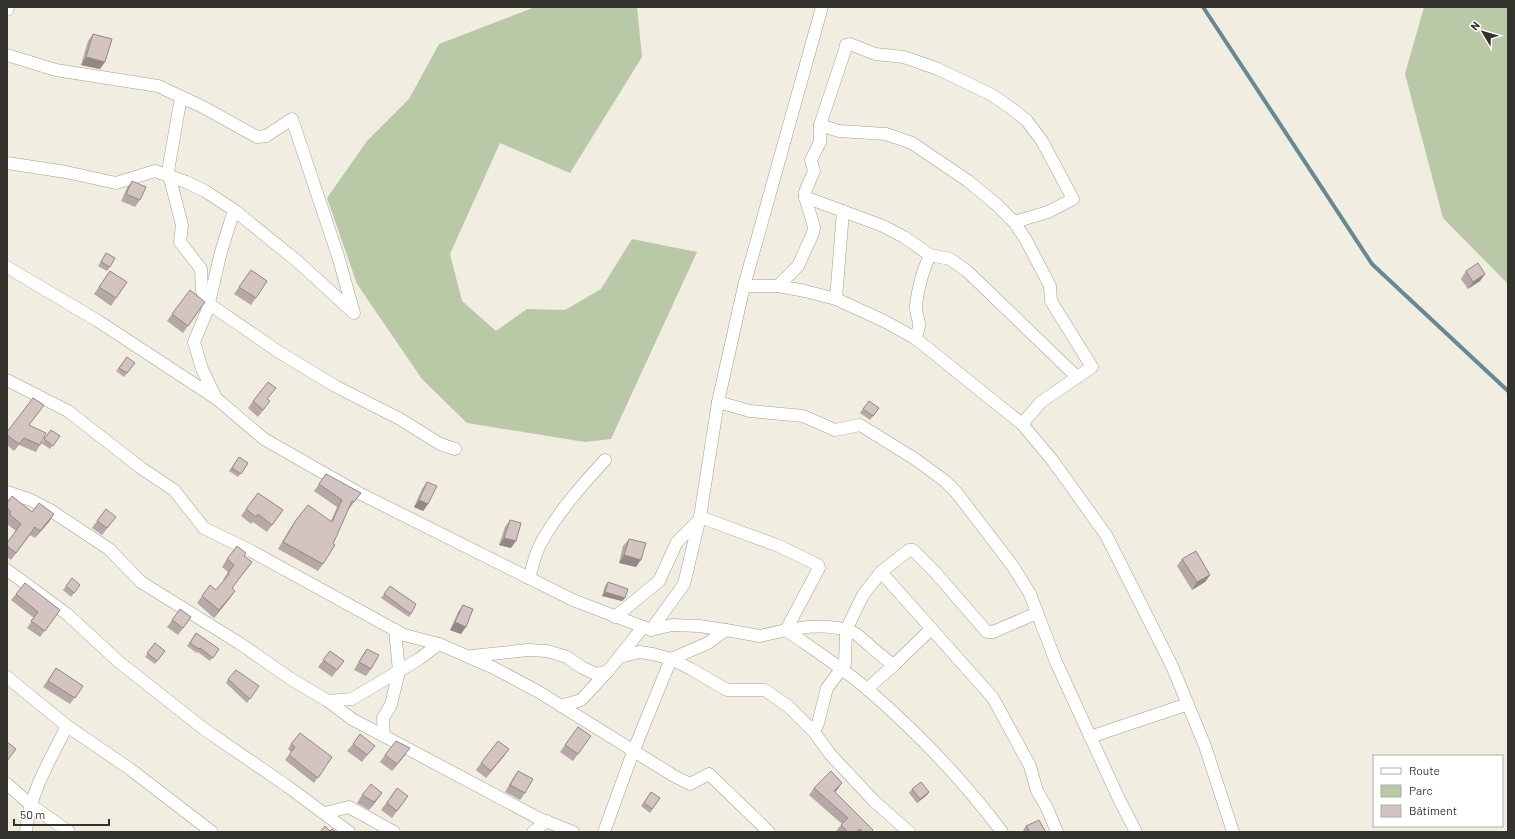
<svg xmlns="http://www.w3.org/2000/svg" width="1515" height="839" font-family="Barlow,sans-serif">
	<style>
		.green { fill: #b9c8a6 }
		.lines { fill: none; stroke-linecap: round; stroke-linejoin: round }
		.stream { stroke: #678a92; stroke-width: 4 }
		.minor-casing { stroke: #a29f92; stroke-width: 13 }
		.minor { stroke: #fff; stroke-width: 12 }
		.wall { fill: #b5a8a6 }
		.shaded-wall { fill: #948887 }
		.building { fill: #d3c3c1; stroke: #948887 }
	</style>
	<rect width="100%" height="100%" fill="#f1ede0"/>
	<g class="green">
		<path d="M535,7H637L642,57L570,173L500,143L450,254L462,301L496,331L527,309L565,310L601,289L632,239L697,252L611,439L585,442L467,423L422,379L357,284L327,198L367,141L409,99L439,44Z"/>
		<path d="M1424,7H1508V284L1443,218L1405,74Z"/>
	</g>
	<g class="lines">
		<path class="stream" d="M1203,7L1372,264L1508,391"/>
		<defs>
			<g id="minor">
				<path d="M7,10L8,7"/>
				<path d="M7,55L56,70L158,86L203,107L257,137L266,136L292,119L338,256L354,313L297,261L234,210L205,191L186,182L155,171L116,183L66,172L7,163"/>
				<path d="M181,97L168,171L182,225L180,242L201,269L202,291L209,304L279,352L335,386L400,419L440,444L455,449"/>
				<path d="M820,125L839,131L886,134L912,143L968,181L996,204L1014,222L1026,240L1050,286L1051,301L1054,306L1092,367L1041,402L1022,424"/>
				<path d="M805,197L883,226L904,237L930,255L950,259L967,271L1077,377"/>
				<path d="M7,267L98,321L217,399L264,439L357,492L573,600L651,630L672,625L699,626L726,630"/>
				<path d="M744,286H778L805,291L836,299L884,321L915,338L1022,424L1053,461L1106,535L1172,666L1205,746L1233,832"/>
				<path d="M778,286L798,266L813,233L814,227L805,197V192L814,171L811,160L820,142V125L845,50L846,45L850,44L875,54L904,57L938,69L992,95L1011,108L1027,121L1042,141L1073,199L1048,212L1014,222"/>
				<path d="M836,299L843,211"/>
				<path d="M915,338C924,320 915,320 916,305C918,288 923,270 930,255"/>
				<path d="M7,380L68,411L141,468L174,490L204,528L251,551L404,635L439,644L494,668L539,692L674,776L690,784L709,774L769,832"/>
				<path d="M216,398L202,369L194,342L207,311L221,252L234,210"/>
				<path d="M718,402L750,411L803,416L835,430L860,425L915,459L945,481L956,492L1012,565L1030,594L1056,662L1119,799L1136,832"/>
				<path d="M7,492L31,500L50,510L109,549L141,582L239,643L291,679L328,701L352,719L538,818L573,832"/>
				<path d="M700,517L779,546L818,565L819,568L786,630"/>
				<path d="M7,570L67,614L119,662L204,729L287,786L349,832"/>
				<path d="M881,572L993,698L1030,766L1037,791L1047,808L1057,832"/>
				<path d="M529,578C533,566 535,553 541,543C558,512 582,485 605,460"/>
				<path d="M615,617L659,581L677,542L700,519"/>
				<path d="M651,630L684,584L700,517L718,402L744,286L822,7"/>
				<path d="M789,632C803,624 842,625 856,634C869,644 880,656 894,665"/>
				<path d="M472,656L528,650L547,651L567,657L581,667L596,674L608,671L643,627"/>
				<path d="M620,657L639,652L653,654L671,659L691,669L727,690H765L789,707L814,732L830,754L874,801L909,832"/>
				<path d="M7,677L67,726L130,769L212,832"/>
				<path d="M867,689L894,665L931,629"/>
				<path d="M328,701L352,699L419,659L439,644"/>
				<path d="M561,706L581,700L608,671"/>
				<path d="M814,732L818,723L827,688L845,664L846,630L863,595L881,572L909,550H913L934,571L987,632H993L1037,613"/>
				<path d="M384,736L383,718L391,705L399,671L395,630"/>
				<path d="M1090,737L1188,704"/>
				<path d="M7,784L31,805L69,832"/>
				<path d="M325,813L349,807L394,832"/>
				<path d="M26,832C29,794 50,760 67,726"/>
				<path d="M533,832L547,821"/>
				<path d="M604,832L633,752L671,659L708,643L726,630L760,636L786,630C813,649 841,667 866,688C916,731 963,780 1002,832"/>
			</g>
		</defs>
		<use href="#minor" class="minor-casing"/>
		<use href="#minor" class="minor"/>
	</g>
	<g class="wall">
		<path d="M93,34L100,69L81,65L88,41Z"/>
		<path d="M132,181L140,200L135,207L121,201L127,188Z"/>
		<path d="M106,253L110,267L107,271L98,266Z"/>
		<path d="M251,270L267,281L251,305L234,294Z"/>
		<path d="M110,271L127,282L111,306L94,294Z"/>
		<path d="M1466,271L1485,274L1480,281L1468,289L1461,279Z"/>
		<path d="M205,302L183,333L167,321L172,314Z"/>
		<path d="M127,357L135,363L124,377L116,371Z"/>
		<path d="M268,400L265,408L258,417L248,408L253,401Z"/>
		<path d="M869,401L879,408L870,420L860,413Z"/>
		<path d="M29,425L42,443L51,430L60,436L50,449L41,443L36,452L19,445L14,451L7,445V432Z"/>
		<path d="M239,457L248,463L238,477L229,471Z"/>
		<path d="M326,474L361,493L349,509H348L323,564L318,571L278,549L291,527L296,520L331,521L337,507L314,491Z"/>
		<path d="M427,482L428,504L423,511L414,507L422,489Z"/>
		<path d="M7,503L32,512L54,514L35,538L30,535L11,560L7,557V543L16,531L7,524Z"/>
		<path d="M246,509L283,510L267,532L253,522L251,524L241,516Z"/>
		<path d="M116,517L102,535L92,528L97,521Z"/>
		<path d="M510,520L511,548L499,545L505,527Z"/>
		<path d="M629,539L636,567L619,563L623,546Z"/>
		<path d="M244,556L252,562L232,588L235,591L230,598L214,618L197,603L202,596L216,590L224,581L223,580L228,572L222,567L227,559Z"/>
		<path d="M1182,559L1210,575L1205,582L1192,590L1177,566Z"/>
		<path d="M608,582L625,598L622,601L602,596L605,586Z"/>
		<path d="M80,585L71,597L63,590L66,586Z"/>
		<path d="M390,586L411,614L409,617L381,598Z"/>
		<path d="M16,594L60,610L40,637L27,628L34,618L11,600Z"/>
		<path d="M463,605L461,634L450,630L458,612Z"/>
		<path d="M180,609L191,617L178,635L167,627Z"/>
		<path d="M196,633L219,649L210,661L198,652L197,653L187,646Z"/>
		<path d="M155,643L165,651L155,664L145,657Z"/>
		<path d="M367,649L371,669L366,676L354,670L362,656Z"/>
		<path d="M330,651L344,661L332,677L318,667Z"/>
		<path d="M56,668L83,686L70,704L43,687Z"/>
		<path d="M228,679L259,686L247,703L226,683Z"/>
		<path d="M578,727L591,736L573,761L560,752Z"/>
		<path d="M291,744L332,757L314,783L285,760L291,752L288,749Z"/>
		<path d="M353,744L369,753L362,762L347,751Z"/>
		<path d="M509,749L486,778L476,770L481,763Z"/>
		<path d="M385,755H405L392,771L380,762Z"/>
		<path d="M518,771L525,793L520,800L505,792L513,778Z"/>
		<path d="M397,788L408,796L392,818L381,810Z"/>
		<path d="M814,788L837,790L835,792L873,830L871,832H837L836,831L842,824L809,795Z"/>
		<path d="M912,789L929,792L927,795L917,803L909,793Z"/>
		<path d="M651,792L660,798L650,813L641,806Z"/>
		<path d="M382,793L369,810L357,803L362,795Z"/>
		<path d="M1026,826L1044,832H1022Z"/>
	</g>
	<g class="shaded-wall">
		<path d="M86,57L105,62L100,69L81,65Z"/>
		<path d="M1485,274L1480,281L1468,289L1473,282Z"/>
		<path d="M419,500L428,504L423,511L414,507Z"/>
		<path d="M54,514L49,522L35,538L40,531Z"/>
		<path d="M504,538L516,541L511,548L499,545Z"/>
		<path d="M624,555L641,560L636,567L619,563Z"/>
		<path d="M1210,575L1205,582L1192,590L1197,582Z"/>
		<path d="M235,591L230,598L214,618L219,610Z"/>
		<path d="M605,592L625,598L622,601L602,596Z"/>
		<path d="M455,622L466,627L461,634L450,630Z"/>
		<path d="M410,748L405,755L392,771L397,764Z"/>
		<path d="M509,749L504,756L486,778L491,771Z"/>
		<path d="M842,783L837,790L829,798L834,791Z"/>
		<path d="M929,792L927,795L917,803L920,799Z"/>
		<path d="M382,793L377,800L369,810L374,802Z"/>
	</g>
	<g class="building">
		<path d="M93,34L112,39L105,62L86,57Z"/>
		<path d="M132,181L146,187L140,200L126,194Z"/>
		<path d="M106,253L115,258L110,267L101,262Z"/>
		<path d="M1478,263L1485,274L1473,282L1466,271Z"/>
		<path d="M251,270L267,281L256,298L239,287Z"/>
		<path d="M110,271L127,282L116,298L99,287Z"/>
		<path d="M190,290L205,302L188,326L172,314Z"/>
		<path d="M127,357L135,363L127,373L119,368Z"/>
		<path d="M268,382L276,388L267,399L270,401L263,410L253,401Z"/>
		<path d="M33,398L44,405L29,425L46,433L40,445L24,438L19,444L7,435V432Z"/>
		<path d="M869,401L879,408L873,416L863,409Z"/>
		<path d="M51,430L60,436L53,446L44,439Z"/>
		<path d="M239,457L248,463L241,474L232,468Z"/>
		<path d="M326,474L361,493L354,502L352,501L333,544L335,545L323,564L283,542L296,520L308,505L332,522L342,500L319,484Z"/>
		<path d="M427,482L437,486L428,504L419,500Z"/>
		<path d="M258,493L283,510L272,525L258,514L256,517L246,509Z"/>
		<path d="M12,496L32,512L39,503L54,514L40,531L35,527L16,553L7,546V543L21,524L9,514L11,512L7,508V503Z"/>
		<path d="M106,509L116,517L107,528L97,521Z"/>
		<path d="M510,520L521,523L516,541L504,538Z"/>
		<path d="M629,539L646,543L641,560L624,555Z"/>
		<path d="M237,546L246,553L244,556L252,562L232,588L235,591L219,610L202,596L210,585L216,590L229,574L228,573L234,565L227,559Z"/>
		<path d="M1196,551L1210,575L1197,582L1182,559Z"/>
		<path d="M72,578L80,585L74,593L66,586Z"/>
		<path d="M608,582L628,589L625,598L605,592Z"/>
		<path d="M25,583L60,610L45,631L31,621L38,612L16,594Z"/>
		<path d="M390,586L416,604L411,614L384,594Z"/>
		<path d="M463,605L473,609L466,627L455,622Z"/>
		<path d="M180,609L191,617L183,628L172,620Z"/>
		<path d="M196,633L219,649L213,658L200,648L199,649L190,643Z"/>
		<path d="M155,643L165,651L157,661L147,653Z"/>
		<path d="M367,649L379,655L371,669L359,662Z"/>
		<path d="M330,651L344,661L337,670L323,660Z"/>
		<path d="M56,668L83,686L75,698L48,681Z"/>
		<path d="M236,670L259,686L250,699L228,679Z"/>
		<path d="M578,727L591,736L578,754L565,745Z"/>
		<path d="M300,733L332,757L318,778L289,755L295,747L291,744Z"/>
		<path d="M360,734L375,746L367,755L353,744Z"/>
		<path d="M396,741L410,748L397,764L385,755Z"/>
		<path d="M498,741L509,749L491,771L481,763Z"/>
		<path d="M7,742L16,749L7,761Z"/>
		<path d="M518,771L533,779L525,793L510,785Z"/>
		<path d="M831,771L842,783L834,791L873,830L871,832H863L860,829L856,832H848L841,825L848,818L814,788Z"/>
		<path d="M921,782L929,792L920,799L912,789Z"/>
		<path d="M371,784L382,793L374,802L362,795Z"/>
		<path d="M397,788L408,796L397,811L387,803Z"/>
		<path d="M651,792L660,798L652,809L644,803Z"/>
		<path d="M1039,820L1045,831L1043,832H1030L1026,826Z"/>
		<path d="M325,826L330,831L332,829L336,832H320Z"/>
	</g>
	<rect width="1515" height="839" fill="none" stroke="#33312c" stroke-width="16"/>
	<rect x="1373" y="755" width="130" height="72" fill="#ffffff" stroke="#adadab"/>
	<rect x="1381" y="768" width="20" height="6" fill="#ffffff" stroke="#adadab"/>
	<text x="1409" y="775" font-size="12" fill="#33312c">Route</text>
	<rect x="1381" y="785" width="20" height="12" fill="#b9c8a6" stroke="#adadab"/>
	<text x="1409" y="795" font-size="12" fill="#33312c">Parc</text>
	<rect x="1381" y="805" width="20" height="12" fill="#d3c3c1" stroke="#adadab"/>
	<text x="1409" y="815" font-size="12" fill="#33312c">Bâtiment</text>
	<g transform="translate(1483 32) rotate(308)" stroke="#ffffff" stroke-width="3" paint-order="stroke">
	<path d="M0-3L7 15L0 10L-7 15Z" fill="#33312c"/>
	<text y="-6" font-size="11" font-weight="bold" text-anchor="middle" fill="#33312c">N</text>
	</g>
	<path d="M14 819v6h95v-6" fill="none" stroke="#33312c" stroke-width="2"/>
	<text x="20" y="819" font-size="12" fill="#33312c" stroke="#ffffff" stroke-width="3" paint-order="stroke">50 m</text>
</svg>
